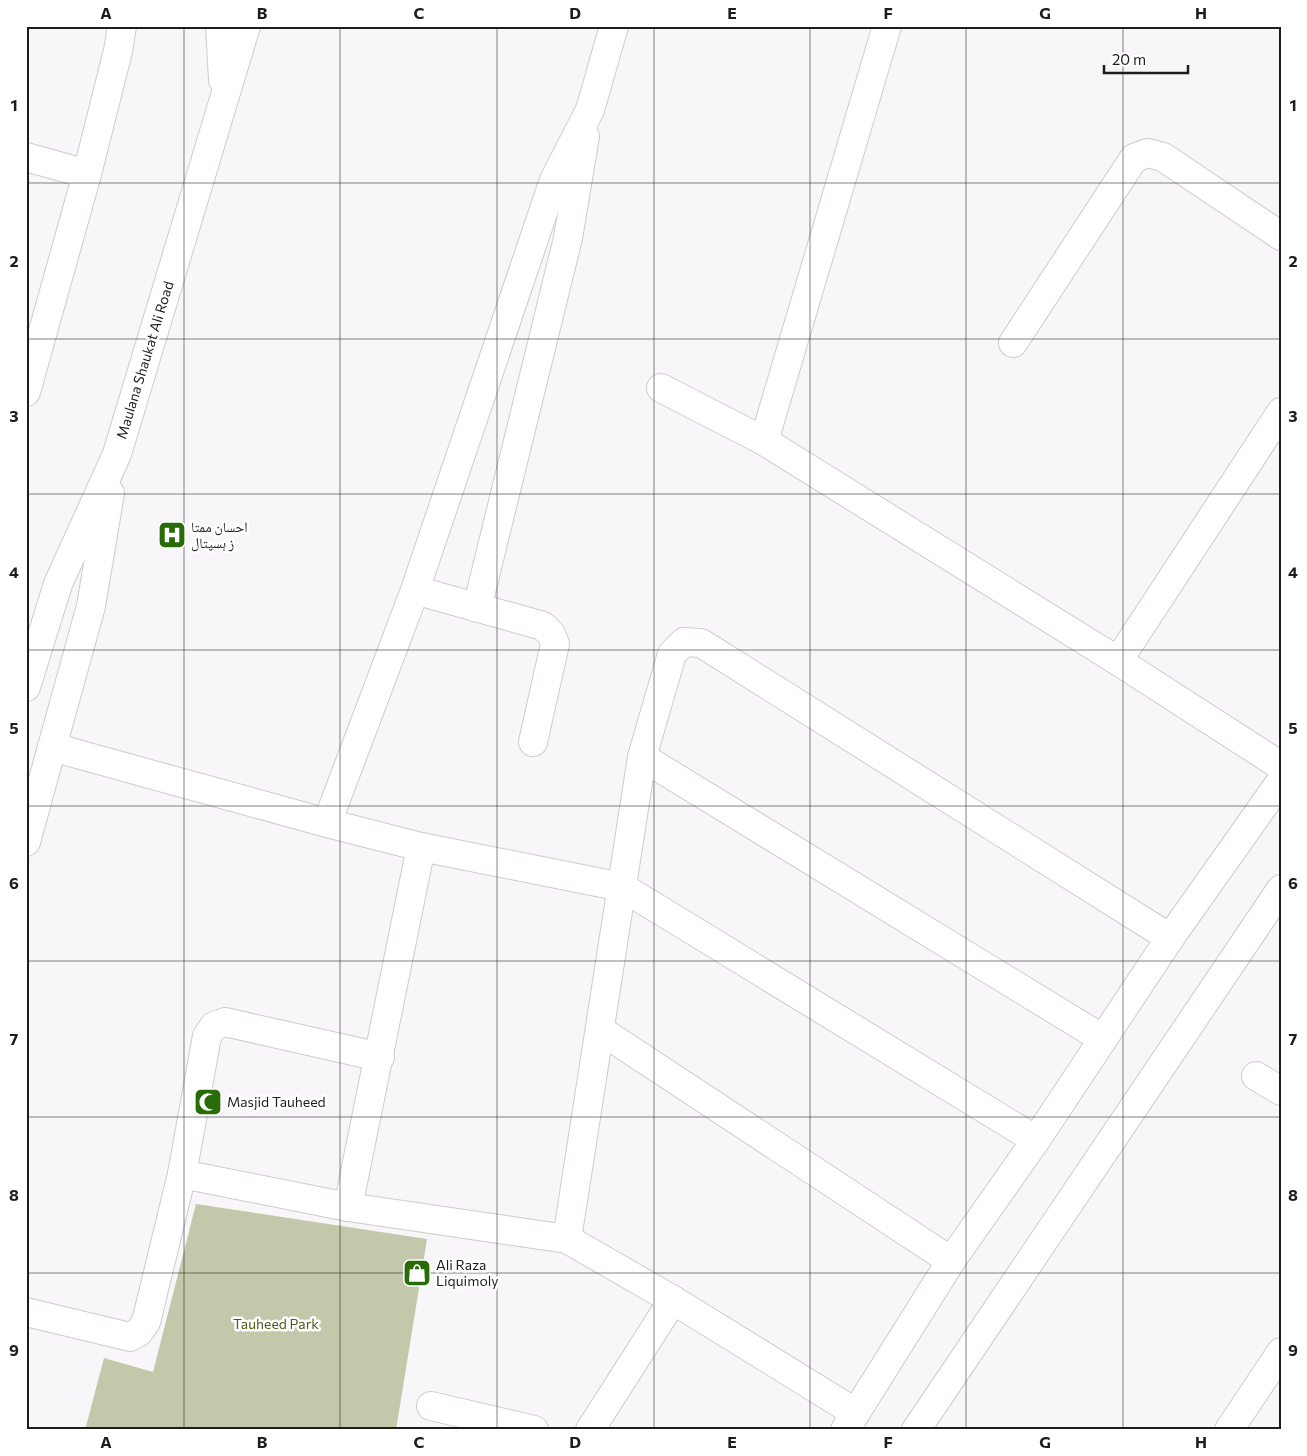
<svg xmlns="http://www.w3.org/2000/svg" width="1307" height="1456" font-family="Commissioner,'Noto Naskh Arabic',sans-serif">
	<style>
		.green { fill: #c3c8ab }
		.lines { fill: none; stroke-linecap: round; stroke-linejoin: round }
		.street-casing { stroke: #cecbce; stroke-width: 30 }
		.secondary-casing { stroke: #cecbce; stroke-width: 30 }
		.primary-casing { stroke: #cecbce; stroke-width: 30 }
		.street { stroke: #fff; stroke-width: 28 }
		.secondary { stroke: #fff; stroke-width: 28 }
		.primary { stroke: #fff; stroke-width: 28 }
		.grid { fill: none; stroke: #1e1d1e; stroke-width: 1; stroke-opacity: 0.55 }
		.labels { text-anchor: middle; stroke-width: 5; stroke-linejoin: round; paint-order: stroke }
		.street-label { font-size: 14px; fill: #1e1d1e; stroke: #fff }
		.poi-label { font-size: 14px; fill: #1e1d1e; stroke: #fff; text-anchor: start }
		.park-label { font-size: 14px; fill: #53591e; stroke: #fff }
		.neatline { fill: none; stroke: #1e1d1e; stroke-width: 2 }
		.grid-label { font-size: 16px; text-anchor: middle; font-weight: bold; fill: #1e1d1e }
	</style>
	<rect width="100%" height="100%" fill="#f9f6f9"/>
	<path class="green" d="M196,1204L427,1239L396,1430H85L104,1358L153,1372Z"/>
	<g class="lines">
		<defs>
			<g id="street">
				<path d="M26,157L87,174"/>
				<path d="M1013,343L1134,158L1148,153L1163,157L1281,236"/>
				<path d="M661,388L764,441L1118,661L1281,766"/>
				<path d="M764,441L887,26"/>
				<path d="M415,590L543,626L551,634L555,644L533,742"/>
				<path d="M477,608L568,238L585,136"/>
				<path d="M1118,661L1281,412"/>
				<path d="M642,757L1103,1039"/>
				<path d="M327,823L415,590L554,180L590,110L614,26"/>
				<path d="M26,842L52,747L327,823L421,847L622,887L1036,1140"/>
				<path d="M600,1030L951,1261"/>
				<path d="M1256,1076L1281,1091"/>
				<path d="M182,1174L348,1207L567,1239L673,1300L856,1413"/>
				<path d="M348,1207L421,847"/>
				<path d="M567,1239L642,757L672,654L684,642L701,643L1170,938"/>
				<path d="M26,1312L130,1337L139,1332L146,1322L182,1174L207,1036L214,1026L225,1022L380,1057"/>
				<path d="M431,1406L534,1430"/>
				<path d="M590,1430L673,1300"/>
				<path d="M1229,1430L1281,1352"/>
			</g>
			<g id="secondary">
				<path d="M845,1430L951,1261L1036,1140L1170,938L1281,781"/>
				<path d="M916,1430L1281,889"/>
			</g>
			<g id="primary">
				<path d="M220,26L223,80"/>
				<path d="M26,392L87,174L118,51L122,26"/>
				<path d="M26,687L58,584L117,454L246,26"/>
				<path d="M52,747L91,606L110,493"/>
			</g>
		</defs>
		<use href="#street" class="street-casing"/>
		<use href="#secondary" class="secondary-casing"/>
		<use href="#primary" class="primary-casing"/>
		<use href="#street" class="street"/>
		<use href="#secondary" class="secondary"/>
		<use href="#primary" class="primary"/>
	</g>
	<path class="grid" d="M184,26V1430M340,26V1430M497,26V1430M654,26V1430M810,26V1430M966,26V1430M1123,26V1430M26,183H1281M26,339H1281M26,494H1281M26,650H1281M26,806H1281M26,961H1281M26,1117H1281M26,1273H1281"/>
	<defs>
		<symbol id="hospital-square" viewBox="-11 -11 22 22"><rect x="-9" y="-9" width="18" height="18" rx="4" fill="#276c07" stroke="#fff"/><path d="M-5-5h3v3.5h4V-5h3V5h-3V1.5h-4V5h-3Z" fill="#fff"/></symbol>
		<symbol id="mosque-square" viewBox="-11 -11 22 22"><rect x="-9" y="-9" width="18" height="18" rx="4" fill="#276c07" stroke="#fff"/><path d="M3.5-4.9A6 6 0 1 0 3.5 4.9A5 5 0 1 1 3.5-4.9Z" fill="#fff"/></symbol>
		<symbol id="shop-square" viewBox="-11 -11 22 22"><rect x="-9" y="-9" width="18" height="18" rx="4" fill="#276c07" stroke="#fff"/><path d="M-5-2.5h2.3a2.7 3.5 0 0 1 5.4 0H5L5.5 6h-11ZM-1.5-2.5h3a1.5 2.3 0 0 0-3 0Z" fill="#fff"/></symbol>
	</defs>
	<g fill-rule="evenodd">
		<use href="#hospital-square" x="156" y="519" width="32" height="32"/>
		<use href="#mosque-square" x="192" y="1086" width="32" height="32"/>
		<use href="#shop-square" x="401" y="1257" width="32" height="32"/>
	</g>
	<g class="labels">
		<g class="street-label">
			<text transform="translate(145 360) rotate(-73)" y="5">Maulana Shaukat Ali Road</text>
		</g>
		<g class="poi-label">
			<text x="191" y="532">احسان ممتا<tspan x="191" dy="16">ز ہسپتال</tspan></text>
			<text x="227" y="1107">Masjid Tauheed</text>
			<text x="436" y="1270">Ali Raza<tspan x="436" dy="16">Liquimoly</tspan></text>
		</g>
		<g class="park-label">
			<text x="276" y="1329">Tauheed Park</text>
		</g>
	</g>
	<rect width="1307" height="1456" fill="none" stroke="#ffffff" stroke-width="55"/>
	<path d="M1104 65v8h84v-8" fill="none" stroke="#1e1d1e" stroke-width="2.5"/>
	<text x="1112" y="65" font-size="15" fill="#1e1d1e" stroke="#ffffff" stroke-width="4" paint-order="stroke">20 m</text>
	<rect x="28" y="28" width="1252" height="1400" class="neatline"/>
	<g class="grid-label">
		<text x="106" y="19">A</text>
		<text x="262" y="19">B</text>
		<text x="419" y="19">C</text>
		<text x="575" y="19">D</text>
		<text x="732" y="19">E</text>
		<text x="888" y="19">F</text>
		<text x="1045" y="19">G</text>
		<text x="1201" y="19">H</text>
		<text x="14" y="111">1</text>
		<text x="1293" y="111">1</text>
		<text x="14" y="267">2</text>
		<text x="1293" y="267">2</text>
		<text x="14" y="422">3</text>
		<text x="1293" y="422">3</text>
		<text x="14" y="578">4</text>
		<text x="1293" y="578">4</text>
		<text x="14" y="734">5</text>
		<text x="1293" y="734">5</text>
		<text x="14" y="889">6</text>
		<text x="1293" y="889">6</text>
		<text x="14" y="1045">7</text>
		<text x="1293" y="1045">7</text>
		<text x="14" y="1201">8</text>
		<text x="1293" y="1201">8</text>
		<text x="14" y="1356">9</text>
		<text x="1293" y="1356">9</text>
		<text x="106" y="1448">A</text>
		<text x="262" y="1448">B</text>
		<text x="419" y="1448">C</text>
		<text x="575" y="1448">D</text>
		<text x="732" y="1448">E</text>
		<text x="888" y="1448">F</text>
		<text x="1045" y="1448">G</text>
		<text x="1201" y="1448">H</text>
	</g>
</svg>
